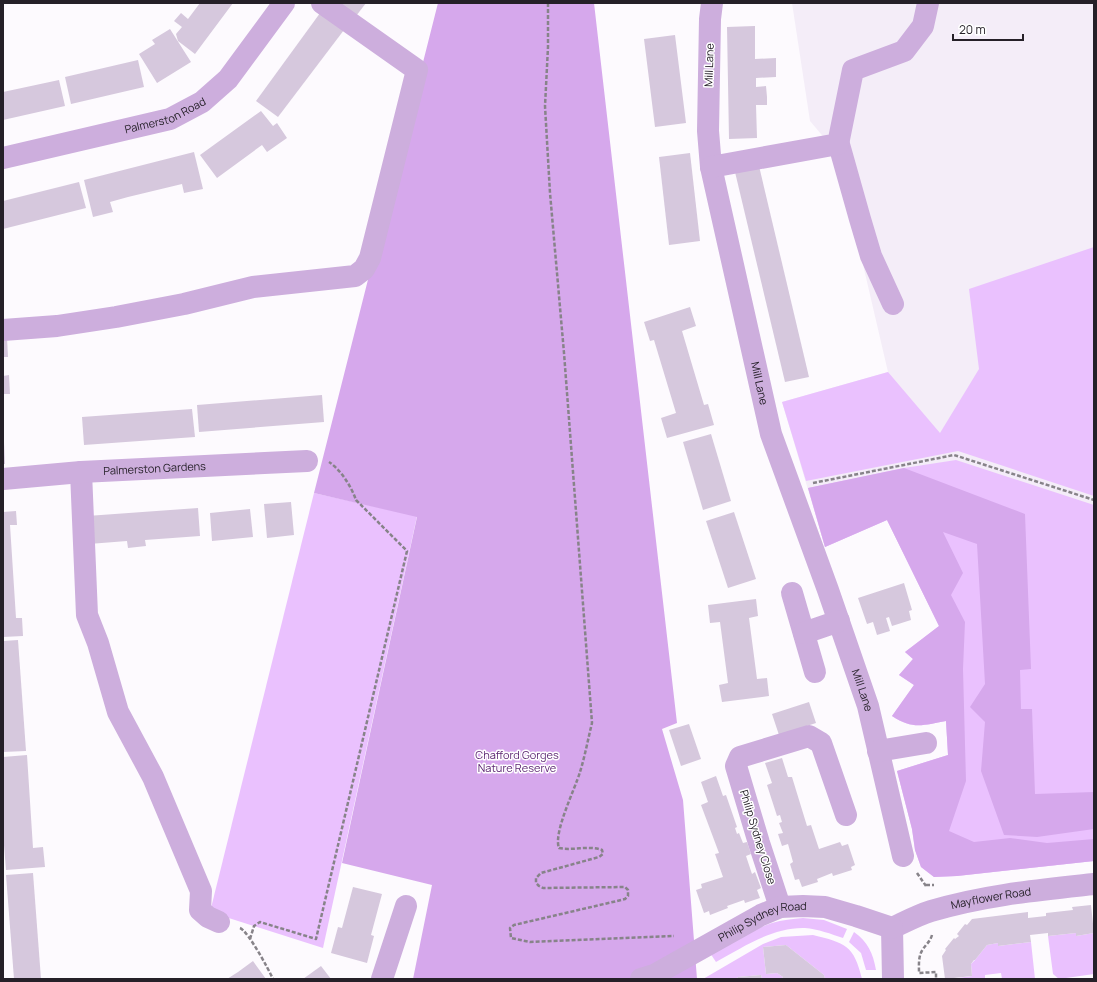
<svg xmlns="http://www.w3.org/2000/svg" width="1097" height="982" font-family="Manrope,sans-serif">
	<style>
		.built { fill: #f4edf8 }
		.green { fill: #eac1fe }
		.forest { fill: #d6a8ec }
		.building { fill: #d6c8dd }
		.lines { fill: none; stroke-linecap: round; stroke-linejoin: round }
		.path { stroke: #878389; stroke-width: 2.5; stroke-dasharray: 4 2; stroke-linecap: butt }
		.minor { stroke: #cdaedd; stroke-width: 22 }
		.labels { text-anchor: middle; stroke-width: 3; stroke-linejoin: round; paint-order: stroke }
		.street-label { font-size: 11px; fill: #252028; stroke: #fff }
		.park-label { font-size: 11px; fill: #571f6e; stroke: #fff }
	</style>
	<rect width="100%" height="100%" fill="#fdfafe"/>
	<path class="built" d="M792,3H1094V861L957,876L939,626L887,520L825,547L782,402L888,372L837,153L810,121Z"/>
	<g class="green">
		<path d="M1094,247V496L958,451L806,481L782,402L888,372L940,433L979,369L969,289Z"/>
		<path d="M956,460L1094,505V861L957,876L934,877L921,867L915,850L912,829L897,771L948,755L946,721C923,725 913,730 892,716L914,685L899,675L913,659L905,652L939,626L887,520L825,547L808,488L904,468Z"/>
		<path d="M314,493L417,516L323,948L210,912Z"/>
		<path d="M803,918L824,920L847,929L843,938C831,934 818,929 805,928C773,927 743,947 716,962L710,953C730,942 751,930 772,923C782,920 793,919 803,918Z"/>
		<path d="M854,932C868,942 873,953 876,970H866L861,953L849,942Z"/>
		<path d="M1076,933V936L1094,933V974L1059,979L1053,974L1048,936Z"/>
		<path d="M813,935C845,943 854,945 862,979H825L824,975L786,945L763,947L766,974L777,973L783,977L781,979H762L761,975L738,977L736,979H703L763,944L781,937Z"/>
		<path d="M1031,942L1035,979H1002L1001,973L985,975V979H951L972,976L971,964L975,960L987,945L998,943V946Z"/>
	</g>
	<g class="forest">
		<path d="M438,3H594L677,723L662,729L683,800L697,979H413L432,885L342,863L417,517L314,493Z"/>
		<path d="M904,468L1025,514L1031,669L1020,670L1021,709H1032L1035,794L1094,792V829L1037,837L1004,835L981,771L985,722L970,707L985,684L977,544L943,532L963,573L951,595L965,622L963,669L966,781L949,831L974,842L1010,838L1047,843L1094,839V861L957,876L934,877L921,867L915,850L912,829L897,771L948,755L946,721C923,725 914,730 892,716L914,685L899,675L913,659L905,652L939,626L887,520L825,547L808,488Z"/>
	</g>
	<g class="building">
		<path d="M200,3H233L195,54L178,41L176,34L182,27L174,21L181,13L188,19Z"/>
		<path d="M330,3H366L353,20Z"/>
		<path d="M323,9L347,26L278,117L256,101Z"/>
		<path d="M755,26V59L776,58V77L756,78V87L766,86L767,97V105H756L757,138L729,139L727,27Z"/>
		<path d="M170,29L191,62L157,83L139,54L155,44L152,40Z"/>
		<path d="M675,35L686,123L655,127L644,39Z"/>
		<path d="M138,60L144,87L71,104L65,77Z"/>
		<path d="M59,80L65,106L3,120V92Z"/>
		<path d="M261,111L273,126L277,123L287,138L267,152L262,145L217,178L200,155Z"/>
		<path d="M194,152L203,189L184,193L182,184L128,197L110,202L113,212L93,217L84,180Z"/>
		<path d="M690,153L700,241L669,245L659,157Z"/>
		<path d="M759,166L809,377L785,382L735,172Z"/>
		<path d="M79,182L86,208L3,229V201Z"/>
		<path d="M690,307L696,326L682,331L704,405L708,404L714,425L667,438L661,418L676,413L654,340L650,341L644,322Z"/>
		<path d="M3,338H7L8,357H3Z"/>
		<path d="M9,375L10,394H3V376Z"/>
		<path d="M322,395L324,422L199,432L197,405Z"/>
		<path d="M192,409L195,437L84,445L82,417Z"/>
		<path d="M711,434L731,501L703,510L683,442Z"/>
		<path d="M3,442H4L5,464H3Z"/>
		<path d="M291,502L294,535L267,538L264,504Z"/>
		<path d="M198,508L200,536L145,540L146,546L128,548L127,541L89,544L87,516Z"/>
		<path d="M250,509L253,537L212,541L210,513Z"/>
		<path d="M16,511L17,525H10L16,618H22L23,636L3,637V512Z"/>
		<path d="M734,512L756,579L728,588L706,521Z"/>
		<path d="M904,583L912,610L909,611L911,620L892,626L889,617L886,618L890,631L877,635L873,622L867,624L858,598Z"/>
		<path d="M756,599L758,616L749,618L757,679L767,678L769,696L722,702L719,685L728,683L720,622L710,623L708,605Z"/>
		<path d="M18,640L26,751L3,752V641Z"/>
		<path d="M809,702L816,723L779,735L772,714Z"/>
		<path d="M689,724L701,759L681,766L669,730Z"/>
		<path d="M27,755L33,848L43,847L45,867L6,870L3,833V757Z"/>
		<path d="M782,758L788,777H792L807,826L811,825L819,849L840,842L842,846L848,844L855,865L851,867L852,870L833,876L832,873L817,879L818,882L802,887L799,879L795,880L790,864L793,862L788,844L782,846L778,834L783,833L779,823L782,822L780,815L777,816L767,785L772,783L765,763Z"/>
		<path d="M716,776L723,796L726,795L737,827L735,828L737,834L739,833L743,843L747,842L751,854L746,856L752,874L755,872L761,888L757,890L760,898L745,903L744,900L727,906L728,908L710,915L709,911L704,913L696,890L702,888L701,884L723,877L715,854L719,853L701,805L708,802L701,782Z"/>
		<path d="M33,873L41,979H14L6,875Z"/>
		<path d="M353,887L382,894L371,935L374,936L367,963L331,953L338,927L342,928Z"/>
		<path d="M1091,905L1094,933L1076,936V933L1048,936V933L1030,935L1031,942L998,946V943L987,945L975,960H974L971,964L972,976L945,979L942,956L946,950L945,949L954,938L955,939L959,936L957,934L965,924L967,925L972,919L1028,912V918L1046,916V913L1073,910L1072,907Z"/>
		<path d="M786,945L824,975L825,979H781L783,977L777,973L766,974L763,947Z"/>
		<path d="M253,961L266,979H227L238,972Z"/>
		<path d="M321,966L331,979H303Z"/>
		<path d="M761,975L762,979H736L738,977Z"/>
	</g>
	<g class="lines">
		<g class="path">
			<path d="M548,3V47L545,106L550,193L564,353L592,723C588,739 585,756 580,772C575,789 553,833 559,848C573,851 588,845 602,850L603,854L599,857L541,873L536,878V883L539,886L543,888L625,887L628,890V896L625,899L617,901L514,925L510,928L511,938L530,942L674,936"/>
			<path d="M813,483L954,455L1094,500"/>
			<path d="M917,873L926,886"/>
			<path d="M926,885H934"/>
			<path d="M240,928C248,931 269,970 273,979"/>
			<path d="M932,935C930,942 927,943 923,949C918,956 919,965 919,973L936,972V979"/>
			<path d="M250,939L254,926L260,922L316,939L407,551L356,500C351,486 341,470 329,462"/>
		</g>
		<g class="minor">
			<path id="s1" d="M712,3L710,19L708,131L711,167L771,434L828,590L868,706L903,856"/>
			<path d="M838,141L860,219L871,256L893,304"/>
			<path id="s2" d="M3,158L170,119L202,102L228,79L284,3"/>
			<path d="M711,167L838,144L853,70L904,51L923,26L928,3"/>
			<path d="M3,330L57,326L116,317L184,304L253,287L355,276L364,269L370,258L417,70L322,3"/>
			<path d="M81,472L87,615L98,643L118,712L153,777L201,891L200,910L208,917L219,922"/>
			<path id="s3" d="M3,479L81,472L307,461"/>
			<path d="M792,593L815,672"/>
			<path d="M804,633L839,621"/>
			<path d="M878,751L926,743"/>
			<path d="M780,907L759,843L736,766L740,757L809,736L821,743L846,815"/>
			<path id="s4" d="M892,928C905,922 918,915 931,911C984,895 1039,890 1094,884"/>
			<path d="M892,928L893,979"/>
			<path d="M382,979L406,906"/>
			<path id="s5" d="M641,979L654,975L761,915L780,907L803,906L825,907L856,916L892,928"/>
		</g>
	</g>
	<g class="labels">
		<g class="street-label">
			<text transform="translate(709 65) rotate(-88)" y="4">Mill Lane</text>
			<text dy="4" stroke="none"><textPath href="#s2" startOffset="168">Palmerston Road</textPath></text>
			<text dy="4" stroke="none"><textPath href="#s1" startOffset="386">Mill Lane</textPath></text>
			<text dy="4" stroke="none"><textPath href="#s3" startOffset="152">Palmerston Gardens</textPath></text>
			<text dy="4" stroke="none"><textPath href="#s1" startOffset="710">Mill Lane</textPath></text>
			<text transform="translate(758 837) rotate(73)" y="4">Philip Sydney Close</text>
			<text dy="4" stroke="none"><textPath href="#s4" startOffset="104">Mayflower Road</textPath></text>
			<text dy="4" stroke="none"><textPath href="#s5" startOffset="136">Philip Sydney Road</textPath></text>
		</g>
		<g class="park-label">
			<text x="517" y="759">Chafford Gorges<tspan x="517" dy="13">Nature Reserve</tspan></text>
		</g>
	</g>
	<rect width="1097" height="982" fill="none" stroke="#252028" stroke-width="8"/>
	<path d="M953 34v6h70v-6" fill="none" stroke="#252028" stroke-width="2"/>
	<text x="959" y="34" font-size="12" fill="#252028" stroke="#ffffff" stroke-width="3" paint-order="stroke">20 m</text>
</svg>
